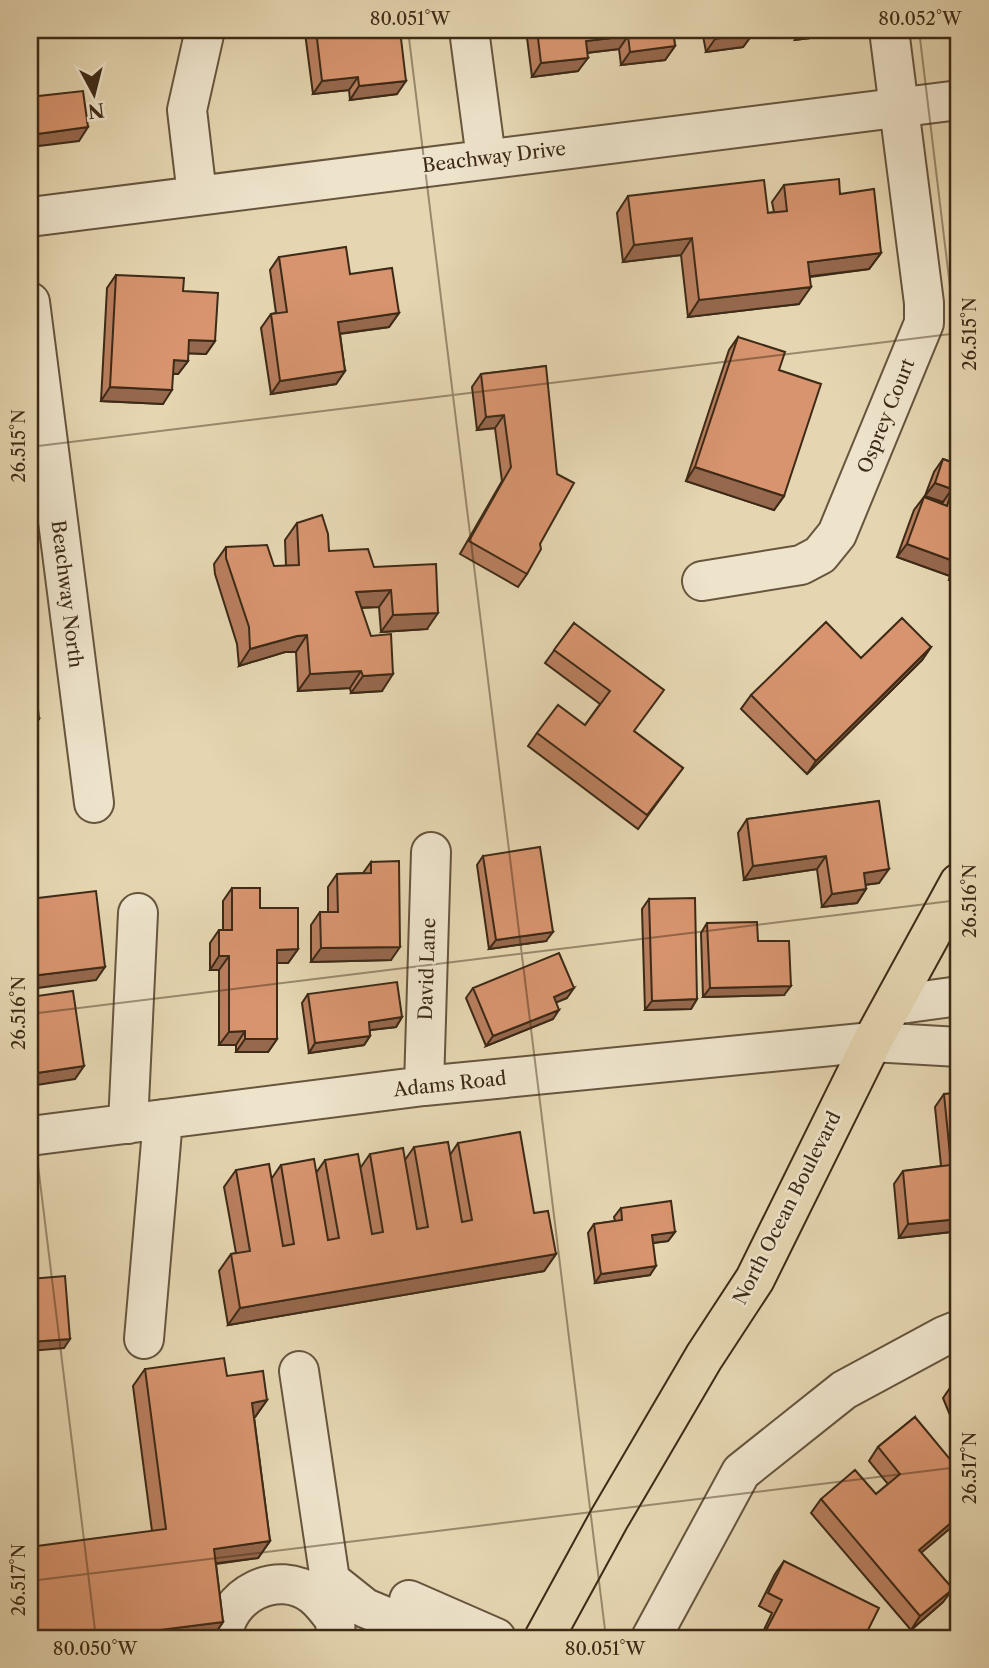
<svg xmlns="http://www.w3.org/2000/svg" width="989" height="1668" font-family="'Libre Caslon Text',serif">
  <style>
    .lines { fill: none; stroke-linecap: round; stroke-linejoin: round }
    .minor-casing { stroke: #67553e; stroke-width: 42 }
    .major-casing { stroke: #3d2a17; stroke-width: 42 }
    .minor { stroke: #eee4cc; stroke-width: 38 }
    .major { stroke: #e5d6b1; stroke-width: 38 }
    .wall { fill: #b97f5f; stroke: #3d2a17; stroke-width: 2 }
    .shaded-wall { fill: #96684d; stroke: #3d2a17; stroke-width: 2 }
    .building { fill: #d7946e; stroke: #3d2a17; stroke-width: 2 }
    .ticks { fill: none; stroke: #3d2a17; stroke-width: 2; stroke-opacity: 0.45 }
    .labels { text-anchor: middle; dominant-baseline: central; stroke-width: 5; stroke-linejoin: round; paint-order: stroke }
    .street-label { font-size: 19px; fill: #3d2a17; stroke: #eee4cc }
    .neatline { fill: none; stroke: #3d2a17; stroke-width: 2.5 }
    .ticks-label { font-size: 18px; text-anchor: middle; fill: #3d2a17 }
  </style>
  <rect width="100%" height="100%" fill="#e5d6b1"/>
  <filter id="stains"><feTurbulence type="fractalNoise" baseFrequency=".00286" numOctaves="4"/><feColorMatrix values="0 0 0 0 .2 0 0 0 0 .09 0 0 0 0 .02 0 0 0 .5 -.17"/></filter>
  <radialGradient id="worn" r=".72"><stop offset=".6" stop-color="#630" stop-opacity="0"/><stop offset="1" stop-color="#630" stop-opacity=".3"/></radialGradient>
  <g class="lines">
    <defs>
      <path id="minor" d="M469,30L486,158
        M197,195L187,110L205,30
        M30,217L959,100
        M30,302L94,803
        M702,581L801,565L820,555L837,534L924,323V303L889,30
        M893,1005L959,996
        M424,1086L431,852
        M128,1124L138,913
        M30,1136L424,1086L872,1042L959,1047
        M144,1339L163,1119
        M299,1371L330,1580L365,1608L437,1638
        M409,1600L496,1638
        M223,1638C225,1595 278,1568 313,1595C322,1602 329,1612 335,1620L336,1638
        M651,1638L741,1472L844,1390L944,1336L959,1330"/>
      <path id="major" d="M544,1638L609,1519L704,1357L755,1279L872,1042L959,883"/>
    </defs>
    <use href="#minor" class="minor-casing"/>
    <use href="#major" class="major-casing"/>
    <use href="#minor" class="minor"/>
    <use href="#major" class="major"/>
  </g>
  <path class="wall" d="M308,30H400L397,94L350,100L349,90L313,94L305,33Z
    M526,30H673L675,46L665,60L621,65L619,49L587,53L578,71L532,77Z
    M702,30H790L752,35L743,47L706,52Z
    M794,30H823L818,37L795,40Z
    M784,185L840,194L881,253L869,269L810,277L799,304L688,317L681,255L623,262L617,213L628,196L768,213L774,212L772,202Z
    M279,257L350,274L399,313L389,327L340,334L345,371L336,384L271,394L261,328L271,314L276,313L270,270Z
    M116,275L215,341L206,354L188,353V361L178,374H173L163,404L101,401L107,288Z
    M738,337L784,496L774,510L686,481L729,350Z
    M546,366L540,544L527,574L518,587L460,554L502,481L495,428L477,430L472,387L481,374Z
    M943,459L959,465V584L949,580L950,576L897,557L914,510L924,497L942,504L943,502L925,496L934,472Z
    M297,523L329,551L374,567L427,629L381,632L379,607L361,608L382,691L351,693L350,688L298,691L296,652H285L239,666L237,644L215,574L214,564L226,547L274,566H286L285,540Z
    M574,623L634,731L683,768L638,829L528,746L537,733L585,725L600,704L545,663Z
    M931,647L922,660L807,774L741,709L751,695L861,658Z
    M879,801V883L865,885L866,889L857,903L822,907L817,869L744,880L738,833L747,819Z
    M483,856L546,941L489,949L477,865Z
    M371,862L391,960L311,962V925L320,912H328V887L337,874L363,873Z
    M232,888L260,908L298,949L288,963H277V1039L268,1052H236V1045H219V970H210V943L219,930H223V901Z
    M649,899L697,999L691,1009L645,1010L642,909Z
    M707,923L758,941L784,995L703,997L701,933Z
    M473,988L567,998L556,1002L553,1019L486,1046L466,998Z
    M308,994L402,1017L396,1027L370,1030V1036L364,1045L309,1053L302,1003Z
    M959,1093V1231L899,1238L894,1184L903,1171L941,1166L935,1107L944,1094Z
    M458,1143L534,1213L556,1254L544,1271L228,1325L219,1271L231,1254L236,1253L224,1187L236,1170L272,1178L281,1165L316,1173L325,1160L361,1167L370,1154L405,1160L414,1147L450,1155Z
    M621,1208L675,1232L668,1241L653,1243L650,1275L595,1283L588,1233L594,1224L615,1221L614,1217Z
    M145,1369L227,1376L267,1400L255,1417H254L270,1541L258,1558L216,1564L223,1622L212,1638H30L152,1531L133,1386Z
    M959,1382V1437L943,1398L952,1385Z
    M915,1417L921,1553L943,1602L911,1630L811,1513L821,1499L876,1494L888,1484L869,1461L878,1447Z
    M784,1561L864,1638H760L772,1613L759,1606L775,1574Z"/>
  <path class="shaded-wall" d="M746,30H790L752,35L743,47L706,52L715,39Z
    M803,30H823L818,37L795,40Z
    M628,36L619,49L576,54L586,41Z
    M675,46L665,60L621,65L630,52Z
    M588,58L578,71L532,77L541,63Z
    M358,77L349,90L313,94L322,81Z
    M406,81L397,94L350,100L359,86Z
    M88,127L79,141L30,147V135Z
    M692,238L681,255L623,262L634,245Z
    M881,253L869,269L796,278L808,262Z
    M811,287L799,304L688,317L699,300Z
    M399,313L389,327L329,335L338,322Z
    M189,340L215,341L206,354L179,353Z
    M174,360L188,361L178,374L165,373Z
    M345,371L336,384L271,394L280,381Z
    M110,387L172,390L163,404L101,401Z
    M504,415L495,428L477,430L486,417Z
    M695,467L784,496L774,510L686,481Z
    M935,483L952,489L943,502L925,496Z
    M907,544L959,563L950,576L897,557Z
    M958,567H959V584L949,580Z
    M391,590L379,607L344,608L356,592Z
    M438,613L427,629L381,632L393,615Z
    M307,635L296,652H285L239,666L250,649L297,636Z
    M931,647L922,660L807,774L816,761Z
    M361,671L350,688L298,691L310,674Z
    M393,674L382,691L351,693L363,676Z
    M39,719L30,733V721Z
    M826,856L817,869L744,880L753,866Z
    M889,869L879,883L854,886L864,873Z
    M866,889L857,903L822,907L832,894Z
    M553,932L546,941L489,949L496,940Z
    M400,947L391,960L311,962L321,948Z
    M298,949L288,963H268L277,950Z
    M219,956H229L219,970H210Z
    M105,967L96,980L30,989V979L31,976Z
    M791,986L784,995L703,997L710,988Z
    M574,988L567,998L548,1006L554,997Z
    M697,999L691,1009L645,1010L652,1001Z
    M559,1010L553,1019L486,1046L493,1036Z
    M402,1017L396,1027L362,1031L369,1022Z
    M245,1031L236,1045H219L229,1032Z
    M370,1036L364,1045L309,1053L315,1043Z
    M245,1039H277L268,1052H236Z
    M84,1066L75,1079L30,1086V1074Z
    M959,1219V1231L899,1238L908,1224Z
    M675,1232L668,1241L645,1244L652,1235Z
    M556,1254L544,1271L228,1325L240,1308Z
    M656,1266L650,1275L595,1283L601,1274Z
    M70,1339L64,1348L30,1351V1342Z
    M267,1400L255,1417L240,1419L252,1403Z
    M959,1516V1521L909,1563L919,1550Z
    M270,1541L258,1558L202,1565L214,1549Z
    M953,1589L943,1602L911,1630L920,1616Z
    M223,1622L212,1638H97Z"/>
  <path class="building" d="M316,30H400L406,81L359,86L358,77L322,81Z
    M537,30H673L675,46L630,52L628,36L586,41L588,58L541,63Z
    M714,30H752L753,34L715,39Z
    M83,91L88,127L30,135V97Z
    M839,179L840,194L874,189L881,253L808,262L811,287L699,300L692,238L634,245L628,196L764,180L768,213L787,211L784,185Z
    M346,247L350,274L392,268L399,313L338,322L345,371L280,381L271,314L287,312L279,257Z
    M116,275L184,278L183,291L218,293L215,341L189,340L188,361L174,360L172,390L110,387Z
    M738,337L785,352L779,370L821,384L784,496L695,467Z
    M546,366L557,474L574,483L540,544L541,549L527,574L469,541L511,467L504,415L486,417L481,374Z
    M943,459L959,465V563L907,544L924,497L947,506L952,489L935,483Z
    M322,515L328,534L329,551L368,549L374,567L436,564L438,613L393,615L391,590L356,592L371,636L391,634L393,674L363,676L361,671L310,674L307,635L297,636L250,649L249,627L226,558V547L267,545L274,566L299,565L297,523Z
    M902,618L931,647L816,761L751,695L826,622L861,658Z
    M574,623L664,690L634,731L683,768L647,815L537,733L558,705L585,725L610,691L554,650Z
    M35,681L39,719L30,721V682Z
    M879,801L889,869L864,873L866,889L832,894L826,856L753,866L747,819Z
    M540,847L553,932L496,940L483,856Z
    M399,861L400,947L321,948L320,912H338L337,874L371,873V862Z
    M232,888H260V908H298V949L277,950V1039H245V1031L229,1032V956H219V930H232Z
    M96,891L105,967L31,976L30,965V899Z
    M695,898L697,999L652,1001L649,899Z
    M757,922L758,941H789L791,986L710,988L707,923Z
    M559,953L574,988L554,997L559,1010L493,1036L473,988Z
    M397,982L402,1017L369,1022L370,1036L315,1043L308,994Z
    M73,991L84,1066L30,1074V997Z
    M959,1093V1219L908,1224L903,1171L951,1165L944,1094Z
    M520,1132L534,1213L548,1211L556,1254L240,1308L231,1254L250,1251L236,1170L269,1164L283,1246L294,1244L281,1165L314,1159L328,1240L339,1238L325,1160L358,1154L372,1234L383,1232L370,1154L403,1148L417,1229L428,1227L414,1147L448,1142L462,1222L472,1220L458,1143Z
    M671,1201L675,1232L652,1235L656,1266L601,1274L594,1224L622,1220L621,1208Z
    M65,1276L70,1339L30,1342V1279Z
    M224,1358L227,1376L263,1371L267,1400L252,1403L270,1541L214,1549L223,1622L97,1638H30V1547L166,1529L145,1369Z
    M959,1382V1402L952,1385Z
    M915,1417L959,1470V1516L919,1550L953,1589L920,1616L821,1499L855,1470L876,1494L900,1474L878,1447Z
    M784,1561L879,1608L864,1638H762L782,1600L768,1593Z"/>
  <path class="ticks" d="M408,30L606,1638M919,30L959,361M30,447L959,333M30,1014L959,900M30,1100L96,1638M30,1581L959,1467"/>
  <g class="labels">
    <g class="street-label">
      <text transform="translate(494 157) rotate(-7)">Beachway Drive</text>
      <text transform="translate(886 416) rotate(-68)">Osprey Court</text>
      <text transform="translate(67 594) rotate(83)">Beachway North</text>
      <text transform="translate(427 969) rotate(-88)">David Lane</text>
      <text transform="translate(450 1084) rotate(-6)">Adams Road</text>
      <text transform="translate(787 1208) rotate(-63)">North Ocean Boulevard</text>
    </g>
  </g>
  <rect width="989" height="1668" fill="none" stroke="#e5d6b1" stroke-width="77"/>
  <g transform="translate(94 94) rotate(173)" stroke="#eee4cc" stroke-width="5" paint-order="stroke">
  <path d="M0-5L12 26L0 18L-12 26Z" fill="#3d2a17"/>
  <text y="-10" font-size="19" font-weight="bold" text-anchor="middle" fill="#3d2a17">N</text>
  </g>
  <rect x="38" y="38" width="912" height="1592" class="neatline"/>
  <g class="ticks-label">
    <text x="410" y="25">80.051°W</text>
    <text x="920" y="25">80.052°W</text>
    <text transform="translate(970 334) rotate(-90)" y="6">26.515°N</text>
    <text transform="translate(19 446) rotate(-90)" y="6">26.515°N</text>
    <text transform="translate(970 901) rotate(-90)" y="6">26.516°N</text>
    <text transform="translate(19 1013) rotate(-90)" y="6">26.516°N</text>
    <text transform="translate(970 1468) rotate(-90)" y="6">26.517°N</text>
    <text transform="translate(19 1580) rotate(-90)" y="6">26.517°N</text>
    <text x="95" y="1655">80.050°W</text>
    <text x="605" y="1655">80.051°W</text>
  </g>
  <rect width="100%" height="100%" filter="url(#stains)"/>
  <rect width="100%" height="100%" fill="url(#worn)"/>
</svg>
